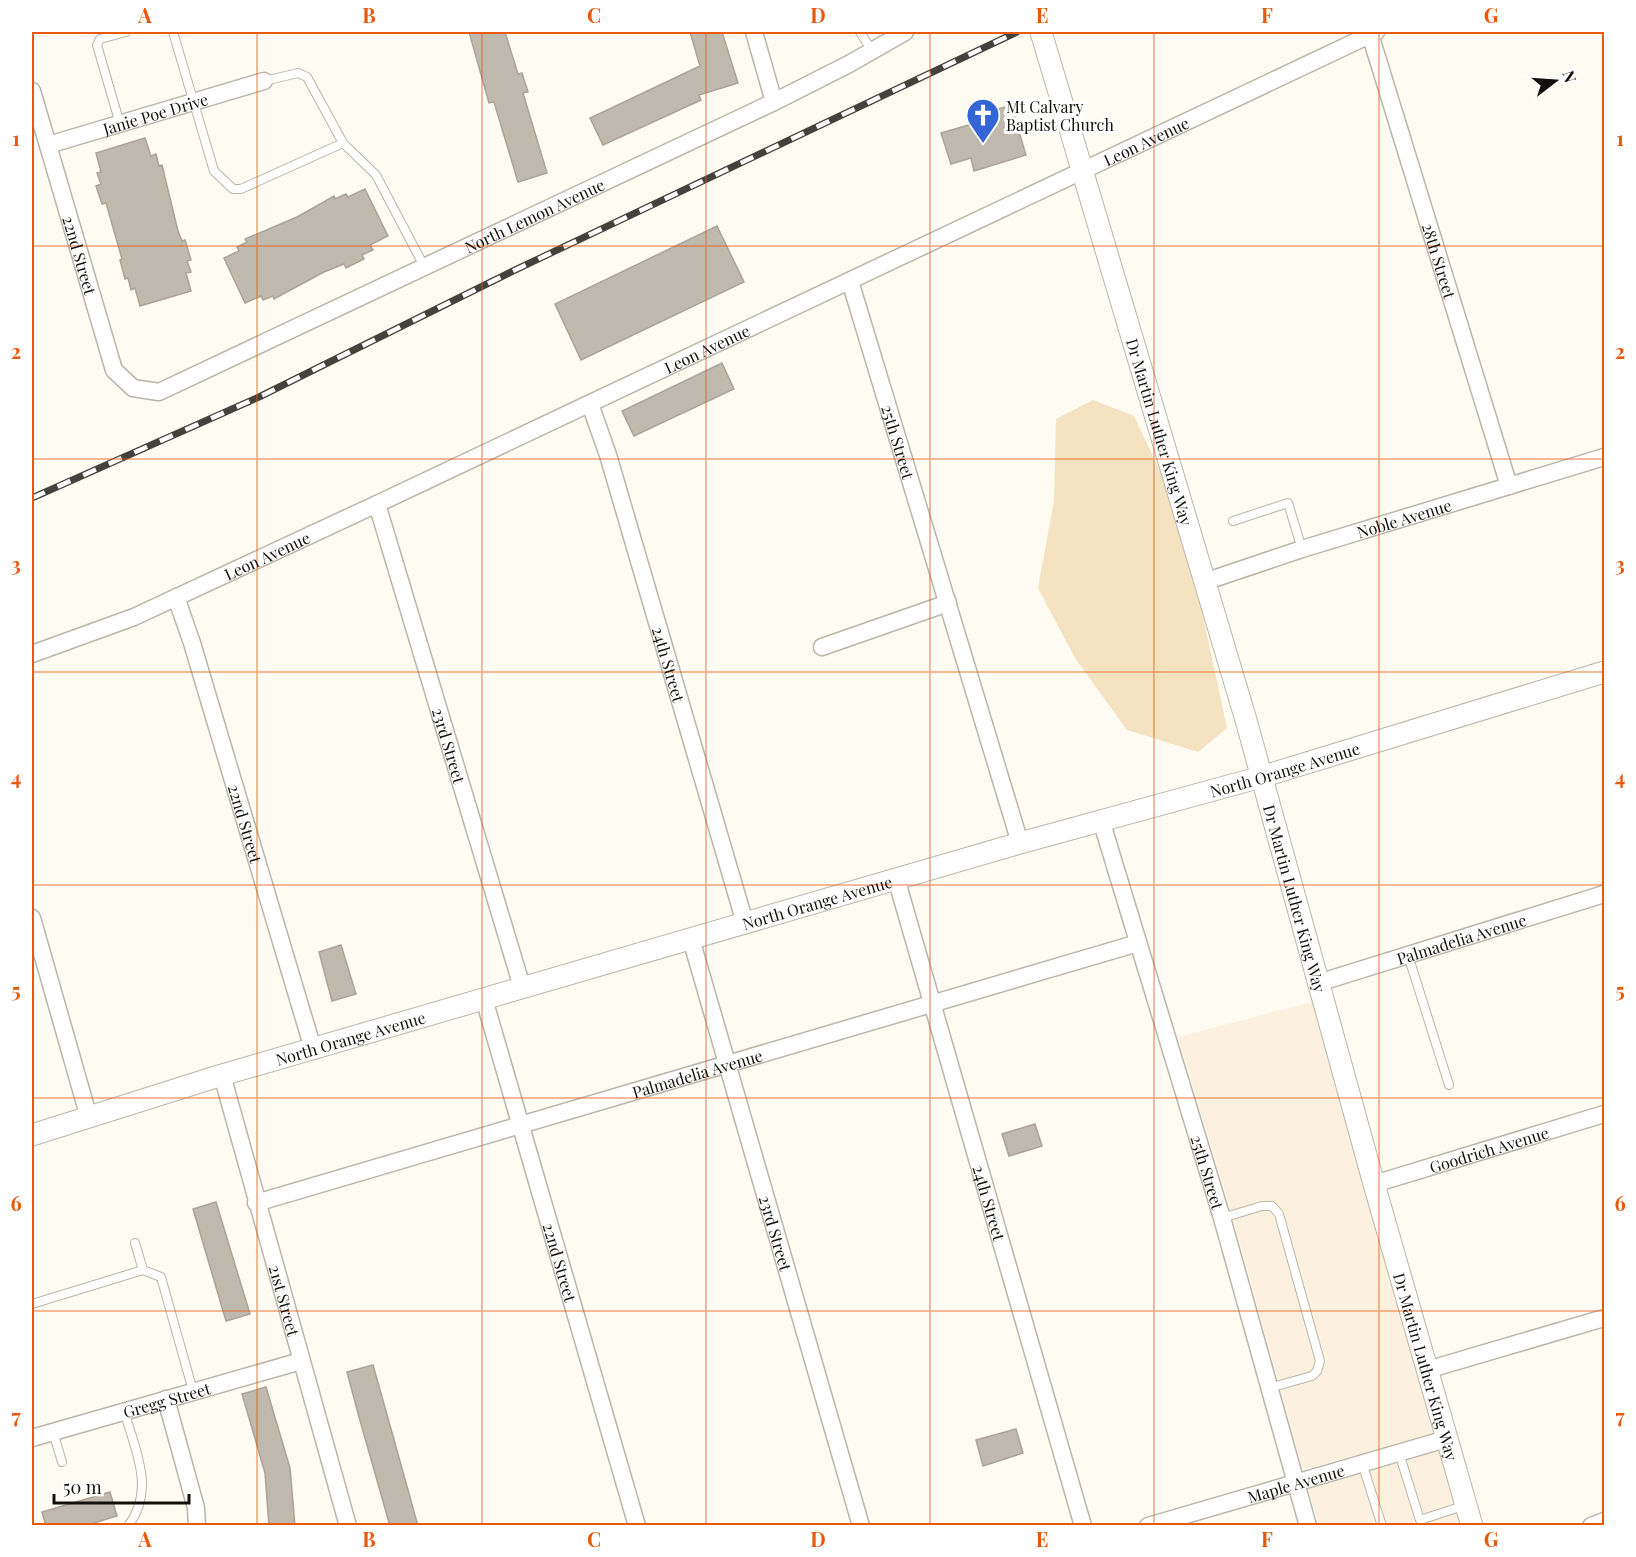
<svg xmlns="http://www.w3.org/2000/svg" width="1636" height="1557" font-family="'Playfair Display',serif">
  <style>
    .built { fill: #fbf1de }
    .green { fill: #f4e2c1 }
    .building { fill: #c0baae; stroke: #a9a398; stroke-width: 1.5 }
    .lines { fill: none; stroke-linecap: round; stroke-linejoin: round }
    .service-casing { stroke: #bbb5a9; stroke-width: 10 }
    .minor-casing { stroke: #bbb5a9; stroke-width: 19 }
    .tertiary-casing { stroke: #bbb5a9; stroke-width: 23 }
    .service { stroke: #fff; stroke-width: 8 }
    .minor { stroke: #fff; stroke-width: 16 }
    .tertiary { stroke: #fff; stroke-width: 21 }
    .rail-casing { stroke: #44423d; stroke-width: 7 }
    .rail { stroke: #fff; stroke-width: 4.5; stroke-dasharray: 14; stroke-linecap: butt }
    .grid { fill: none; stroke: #e8590c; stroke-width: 1.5; stroke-opacity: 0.55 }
    .labels { text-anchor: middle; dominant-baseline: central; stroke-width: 6; stroke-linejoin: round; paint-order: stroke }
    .poi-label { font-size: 16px; fill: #12100c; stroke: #fff; text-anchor: start }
    .street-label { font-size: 16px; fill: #12100c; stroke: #fff }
    .neatline { fill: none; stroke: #e8590c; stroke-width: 2 }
    .grid-label { font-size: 20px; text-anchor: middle; font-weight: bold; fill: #e8590c }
  </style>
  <rect width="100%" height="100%" fill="#fefbf3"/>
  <path class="built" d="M1312,1002L1434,1433L1303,1470L1232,1215L1178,1037Z
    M1439,1451L1461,1525H1319L1308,1488Z"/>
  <path class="green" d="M1093,400L1134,416L1160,471L1202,612L1227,728L1198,752L1127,730L1075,658L1038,588L1054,501L1056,419Z"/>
  <path class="building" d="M469,32H505L518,74L522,73L528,92L523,93L547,173L518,182L494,102L489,103Z
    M690,32H722L738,83L699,95L701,100L603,145L590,118L700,66Z
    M1011,105L1026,155L974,171L971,158L951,164L941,133L979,122L977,116Z
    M145,138L151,156L156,154L159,166L162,165L178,231L182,241L185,240L191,260L187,261L191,272L186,273L191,291L140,306L135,288L131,290L128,278L125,279L120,260L122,259L106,203L102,204L96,186L101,184L97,173L101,172L96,153Z
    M365,189L388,236L370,245L373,250L362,255L364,259L346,268L344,264L324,272L274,299L273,296L263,300L261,296L245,303L224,258L239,251L237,247L247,242L245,239L297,217L334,196L335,199L346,194L348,197Z
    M717,226L744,282L581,360L555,304Z
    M722,363L734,389L634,436L622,411Z
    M341,945L356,994L332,1001L319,952Z
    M1035,1124L1042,1146L1009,1156L1002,1134Z
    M216,1202L250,1314L226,1321L193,1209Z
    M373,1365L393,1436L418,1526H390L359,1417L347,1372Z
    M266,1387L290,1468L295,1526H269L265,1473L242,1394Z
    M1016,1429L1023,1453L983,1466L976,1440Z
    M110,1492L117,1516L84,1526H46L42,1512Z"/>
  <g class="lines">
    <defs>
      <path id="service" d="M173,32L214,171L233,189H241L343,143
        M860,32L872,51
        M264,81L298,73L307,77L343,143L376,175L425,268
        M120,124L97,45L100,39L126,32
        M1233,521L1288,503L1302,549
        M1408,955L1449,1085
        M1222,1218L1262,1206H1272L1279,1214L1320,1361L1317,1371L1312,1376L1269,1388
        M135,1243L143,1270
        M32,1304L143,1270L161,1277L193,1391
        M124,1411C135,1449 156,1490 128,1526
        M53,1432L62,1462
        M1399,1453L1420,1520L1466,1505
        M1362,1463L1382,1526"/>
      <g id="minor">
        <path d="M754,32L774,102"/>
        <path id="s1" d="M1370,34L1509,486"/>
        <path id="s2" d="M32,91L114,370L133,388L159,392L774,102L849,64L905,32"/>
        <path id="s3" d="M48,145L264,81"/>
        <path id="s4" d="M850,281L1020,843"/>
        <path id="s5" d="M590,404L608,455L745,923"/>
        <path id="s6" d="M377,504L522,987"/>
        <path id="s7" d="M1204,582L1302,549L1604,457"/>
        <path id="s8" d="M176,597L192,643L313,1049"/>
        <path d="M822,647L948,603"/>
        <path id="s9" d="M32,654L134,617L377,504L1376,32"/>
        <path id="s10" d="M1101,820L1222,1218L1308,1526"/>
        <path id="s11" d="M896,878L1083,1526"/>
        <path d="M32,918L89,1118"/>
        <path id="s12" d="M691,939L861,1526"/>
        <path id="s13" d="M1318,983L1604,894"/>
        <path id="s14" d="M484,999L637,1526"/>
        <path id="s15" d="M222,1075L348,1526"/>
        <path id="s16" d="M1374,1184L1604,1114"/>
        <path id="s17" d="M256,1203L1138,943"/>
        <path d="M1427,1370L1604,1318"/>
        <path d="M166,1399L196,1508L197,1526"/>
        <path id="s18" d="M32,1438L301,1361"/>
        <path id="s19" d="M1148,1526L1446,1439"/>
        <path d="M1591,1526L1604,1521"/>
      </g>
      <g id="tertiary">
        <path id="s20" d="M1041,32L1246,720L1374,1184L1472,1526"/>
        <path id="s21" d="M32,1135L222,1075L1020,843L1261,777L1604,672"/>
      </g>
    </defs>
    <use href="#service" class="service-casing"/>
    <use href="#minor" class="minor-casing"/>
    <use href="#tertiary" class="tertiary-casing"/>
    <use href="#service" class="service"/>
    <use href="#minor" class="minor"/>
    <use href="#tertiary" class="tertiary"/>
    <defs>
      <path id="rail" d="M32,498L259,397L515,270L1017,32"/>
    </defs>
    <use href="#rail" class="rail-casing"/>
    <use href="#rail" class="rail"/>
  </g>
  <path class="grid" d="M257,32V1526M482,32V1526M706,32V1526M930,32V1526M1154,32V1526M1379,32V1526M32,246H1604M32,459H1604M32,672H1604M32,885H1604M32,1098H1604M32,1311H1604"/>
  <defs>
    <symbol id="church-pin" viewBox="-11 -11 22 30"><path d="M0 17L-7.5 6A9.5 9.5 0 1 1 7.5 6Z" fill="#3365d4" stroke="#fff"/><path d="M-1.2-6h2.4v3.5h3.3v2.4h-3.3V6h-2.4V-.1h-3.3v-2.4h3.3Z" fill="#fff"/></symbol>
  </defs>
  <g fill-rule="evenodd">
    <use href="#church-pin" x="964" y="96" width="38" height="52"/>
  </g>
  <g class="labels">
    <g class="poi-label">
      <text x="1006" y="106">Mt Calvary<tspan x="1006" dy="18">Baptist Church</tspan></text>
    </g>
    <g class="street-label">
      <text stroke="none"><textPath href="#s3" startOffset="112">Janie Poe Drive</textPath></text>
      <text stroke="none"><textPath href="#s9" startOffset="1227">Leon Avenue</textPath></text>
      <text stroke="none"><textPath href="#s2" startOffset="758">North Lemon Avenue</textPath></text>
      <text stroke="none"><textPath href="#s2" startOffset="171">22nd Street</textPath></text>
      <text stroke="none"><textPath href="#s1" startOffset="237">28th Street</textPath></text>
      <text stroke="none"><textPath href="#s9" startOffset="741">Leon Avenue</textPath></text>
      <text stroke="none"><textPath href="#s20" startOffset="417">Dr Martin Luther King Way</textPath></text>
      <text stroke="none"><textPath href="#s4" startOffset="168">25th Street</textPath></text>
      <text stroke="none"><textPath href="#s7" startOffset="210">Noble Avenue</textPath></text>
      <text stroke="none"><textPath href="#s9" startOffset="255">Leon Avenue</textPath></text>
      <text stroke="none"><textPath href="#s5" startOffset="272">24th Street</textPath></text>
      <text stroke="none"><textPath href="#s6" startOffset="252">23rd Street</textPath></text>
      <text stroke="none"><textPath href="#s21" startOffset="1305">North Orange Avenue</textPath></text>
      <text stroke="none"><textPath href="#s8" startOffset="237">22nd Street</textPath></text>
      <text stroke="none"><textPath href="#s20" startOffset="903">Dr Martin Luther King Way</textPath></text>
      <text stroke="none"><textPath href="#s21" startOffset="819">North Orange Avenue</textPath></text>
      <text stroke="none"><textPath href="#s13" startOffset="150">Palmadelia Avenue</textPath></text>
      <text stroke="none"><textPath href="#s21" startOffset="333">North Orange Avenue</textPath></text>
      <text stroke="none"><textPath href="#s17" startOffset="460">Palmadelia Avenue</textPath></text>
      <text stroke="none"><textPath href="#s16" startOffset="120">Goodrich Avenue</textPath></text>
      <text stroke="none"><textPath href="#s10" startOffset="368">25th Street</textPath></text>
      <text stroke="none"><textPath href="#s11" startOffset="338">24th Street</textPath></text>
      <text stroke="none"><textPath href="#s12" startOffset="306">23rd Street</textPath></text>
      <text stroke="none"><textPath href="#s14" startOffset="274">22nd Street</textPath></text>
      <text stroke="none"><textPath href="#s15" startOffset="234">21st Street</textPath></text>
      <text stroke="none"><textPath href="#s20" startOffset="1389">Dr Martin Luther King Way</textPath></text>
      <text stroke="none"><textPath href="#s18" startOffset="140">Gregg Street</textPath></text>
      <text stroke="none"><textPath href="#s19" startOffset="154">Maple Avenue</textPath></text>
    </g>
  </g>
  <rect width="1636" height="1557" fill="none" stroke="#ffffff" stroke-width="66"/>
  <g transform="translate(1555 81) rotate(73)" stroke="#ffffff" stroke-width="4.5" paint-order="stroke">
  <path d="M0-4.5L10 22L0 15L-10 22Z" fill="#12100c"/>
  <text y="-9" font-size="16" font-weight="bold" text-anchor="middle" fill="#12100c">N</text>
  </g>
  <path d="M54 1494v9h135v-9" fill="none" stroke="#12100c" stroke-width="3"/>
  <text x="63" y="1494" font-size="18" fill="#12100c" stroke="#ffffff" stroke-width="4.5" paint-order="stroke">50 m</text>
  <rect x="33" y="33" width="1570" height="1491" class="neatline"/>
  <g class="grid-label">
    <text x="145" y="23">A</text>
    <text x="369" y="23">B</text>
    <text x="594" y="23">C</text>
    <text x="818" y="23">D</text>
    <text x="1042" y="23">E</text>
    <text x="1267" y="23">F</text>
    <text x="1491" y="23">G</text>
    <text x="16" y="146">1</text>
    <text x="1620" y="146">1</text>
    <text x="16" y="359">2</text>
    <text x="1620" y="359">2</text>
    <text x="16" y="572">3</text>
    <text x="1620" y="572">3</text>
    <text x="16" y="785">4</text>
    <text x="1620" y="785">4</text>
    <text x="16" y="998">5</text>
    <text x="1620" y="998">5</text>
    <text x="16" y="1211">6</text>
    <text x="1620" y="1211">6</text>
    <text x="16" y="1424">7</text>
    <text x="1620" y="1424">7</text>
    <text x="145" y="1547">A</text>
    <text x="369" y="1547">B</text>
    <text x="594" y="1547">C</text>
    <text x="818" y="1547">D</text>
    <text x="1042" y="1547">E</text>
    <text x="1267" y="1547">F</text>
    <text x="1491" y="1547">G</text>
  </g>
</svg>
